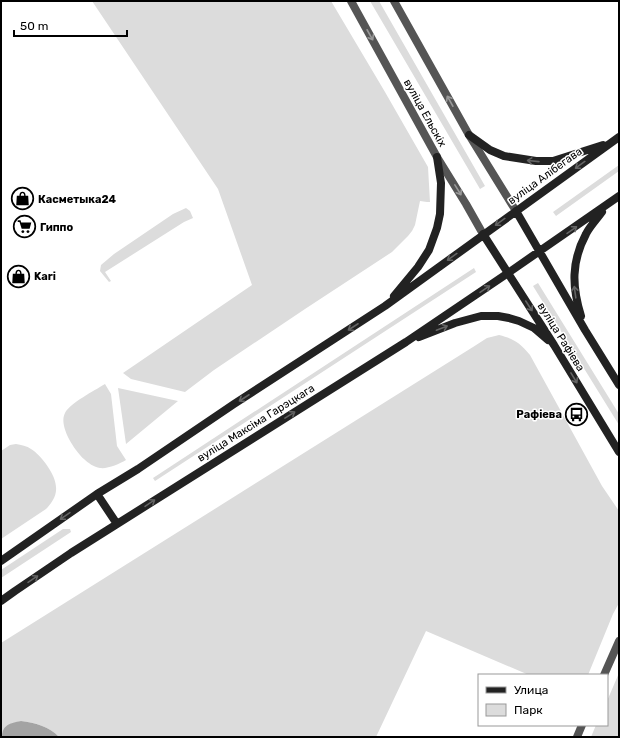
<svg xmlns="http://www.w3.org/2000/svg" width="620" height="738" font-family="Rubik,sans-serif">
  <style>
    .green { fill: #dcdcdc }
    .water { fill: #a3a3a3 }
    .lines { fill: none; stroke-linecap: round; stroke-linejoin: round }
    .minor { stroke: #555; stroke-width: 8 }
    .tertiary { stroke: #555; stroke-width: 8 }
    .secondary { stroke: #222; stroke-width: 8 }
    .oneway { stroke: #999 }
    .oneway2 { stroke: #646464 }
    .labels { text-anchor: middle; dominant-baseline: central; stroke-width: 3; stroke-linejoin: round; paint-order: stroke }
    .street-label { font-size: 11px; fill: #000; stroke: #fff }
    .poi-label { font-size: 11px; font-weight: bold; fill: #000; stroke: #fff; text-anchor: start }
  </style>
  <rect width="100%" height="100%" fill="#fff"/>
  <path class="green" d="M92,1H331L385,92L428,167L430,202H427L420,201L415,225L412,231L408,236L392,252L305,309L214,370L185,392L131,379L123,373L252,285L218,189Z
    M370,1H379L485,186L480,189Z
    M619,165V171L556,216L553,212Z
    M186,208L190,211L193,218L184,222L105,272L111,281L109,282L100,271L101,265L114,254L173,214Z
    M474,268L476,272L155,481L153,478Z
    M538,283L619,414V425L533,286Z
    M499,335C514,339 519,342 530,355L602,486L619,511V603L613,614L588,675H529L426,631L376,737H59C49,726 35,723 21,721L1,737V643L473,347L487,338Z
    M105,384L111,394L117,446L126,460C119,464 108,469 100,468C94,467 88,463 84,459C75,451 58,426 65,413C70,403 94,391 105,384Z
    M118,388L178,401L126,444Z
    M16,444C21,445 27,446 31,449C41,455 56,475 56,487C57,496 51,504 46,509L1,539V451L10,445Z
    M63,529H70L71,532L1,578V570Z
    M619,673V737H591L596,725H607V701Z"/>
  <path class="water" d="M21,721C35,723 49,726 59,737H2C2,725 10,723 21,721Z"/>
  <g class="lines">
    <path class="minor" d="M604,675L619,641
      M577,737L582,725"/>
    <path class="tertiary" d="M351,1L437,157L466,204L483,234
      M394,1L469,135L516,211"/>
    <path class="secondary" d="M469,135L490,150L504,156L536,161H553L603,145
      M516,211L585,330L619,385
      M483,234L554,345L619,452
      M394,296L418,267L429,250L437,228L440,214L441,183L437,157
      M581,316C572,287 571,262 586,234C590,226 597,219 602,212
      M419,337L455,323L481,316H498L509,318L519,321L534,328L548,340
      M97,494L117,524
      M1,561L97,494L138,469L234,404L385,306L619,137
      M1,601L15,591L71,553L406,342L508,273L619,196"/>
  </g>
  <defs><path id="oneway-shaft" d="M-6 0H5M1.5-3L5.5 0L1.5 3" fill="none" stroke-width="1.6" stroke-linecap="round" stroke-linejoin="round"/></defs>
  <g class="oneway">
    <use href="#oneway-shaft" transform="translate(370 35) rotate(61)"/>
    <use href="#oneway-shaft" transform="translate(450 101) rotate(-119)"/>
    <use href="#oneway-shaft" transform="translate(458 190) rotate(58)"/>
  </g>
  <g class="oneway2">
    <use href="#oneway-shaft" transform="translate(533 161) rotate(-174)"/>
    <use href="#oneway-shaft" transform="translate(580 165) rotate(144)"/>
    <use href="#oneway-shaft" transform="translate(500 222) rotate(144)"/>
    <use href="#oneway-shaft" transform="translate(572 230) rotate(-35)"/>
    <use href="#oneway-shaft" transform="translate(452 257) rotate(144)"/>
    <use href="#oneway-shaft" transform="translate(485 289) rotate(-34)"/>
    <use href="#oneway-shaft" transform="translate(575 292) rotate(-98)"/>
    <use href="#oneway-shaft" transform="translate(529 306) rotate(57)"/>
    <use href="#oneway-shaft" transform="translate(353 327) rotate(147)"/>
    <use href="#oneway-shaft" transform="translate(442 328) rotate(-21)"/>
    <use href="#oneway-shaft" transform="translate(574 378) rotate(59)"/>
    <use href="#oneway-shaft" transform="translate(244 398) rotate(147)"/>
    <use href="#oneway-shaft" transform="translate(290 415) rotate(-32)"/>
    <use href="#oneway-shaft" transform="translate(150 503) rotate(-34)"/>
    <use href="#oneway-shaft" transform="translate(65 516) rotate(145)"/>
    <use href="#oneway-shaft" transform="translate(33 579) rotate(-34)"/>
  </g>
  <defs>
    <symbol id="shop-ring" viewBox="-11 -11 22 22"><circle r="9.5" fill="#fff" stroke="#000" stroke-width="1.5"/><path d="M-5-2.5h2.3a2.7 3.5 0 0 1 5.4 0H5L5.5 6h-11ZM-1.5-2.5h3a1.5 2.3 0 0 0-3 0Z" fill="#000"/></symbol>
    <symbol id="supermarket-ring" viewBox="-11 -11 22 22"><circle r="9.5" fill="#fff" stroke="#000" stroke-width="1.5"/><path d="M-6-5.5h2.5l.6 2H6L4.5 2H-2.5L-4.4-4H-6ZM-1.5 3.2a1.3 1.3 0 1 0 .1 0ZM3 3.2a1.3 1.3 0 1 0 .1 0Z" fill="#000"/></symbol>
    <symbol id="bus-ring" viewBox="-11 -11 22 22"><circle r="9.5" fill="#fff" stroke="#000" stroke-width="1.5"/><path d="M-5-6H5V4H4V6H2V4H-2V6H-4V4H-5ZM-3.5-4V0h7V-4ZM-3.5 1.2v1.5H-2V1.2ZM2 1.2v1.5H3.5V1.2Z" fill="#000"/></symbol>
  </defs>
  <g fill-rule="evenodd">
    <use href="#shop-ring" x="10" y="186" width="25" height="25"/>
    <use href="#supermarket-ring" x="12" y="214" width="25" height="25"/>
    <use href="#shop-ring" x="6" y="264" width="25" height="25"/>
    <use href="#bus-ring" x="564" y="402" width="25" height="25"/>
  </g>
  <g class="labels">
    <g class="street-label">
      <text transform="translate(425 113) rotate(61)">вуліца Ельскіх</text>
      <text transform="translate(545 176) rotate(-36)">вуліца Алібегава</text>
      <text transform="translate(561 337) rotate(58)">вуліца Рафіева</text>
      <text transform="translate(256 423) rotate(-32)">вуліца Максіма Гарэцкага</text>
    </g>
    <g class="poi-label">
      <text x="38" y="199">Касметыка24</text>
      <text x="40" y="227">Гиппо</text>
      <text x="34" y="276">Kari</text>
      <text x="562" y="414" text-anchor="end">Рафіева</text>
    </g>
  </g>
  <rect width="620" height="738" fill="none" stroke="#000000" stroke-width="4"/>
  <rect x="478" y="674" width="130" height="52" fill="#ffffff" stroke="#999999"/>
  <rect x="486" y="687" width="20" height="6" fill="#222222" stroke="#999999"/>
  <text x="514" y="694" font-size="12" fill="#000000">Улица</text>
  <rect x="486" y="704" width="20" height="12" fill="#dcdcdc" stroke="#999999"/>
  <text x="514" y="714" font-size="12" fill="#000000">Парк</text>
  <path d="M14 30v6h113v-6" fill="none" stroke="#000000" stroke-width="2"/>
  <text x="20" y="30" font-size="12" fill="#000000" stroke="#ffffff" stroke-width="3" paint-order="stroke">50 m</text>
</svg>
